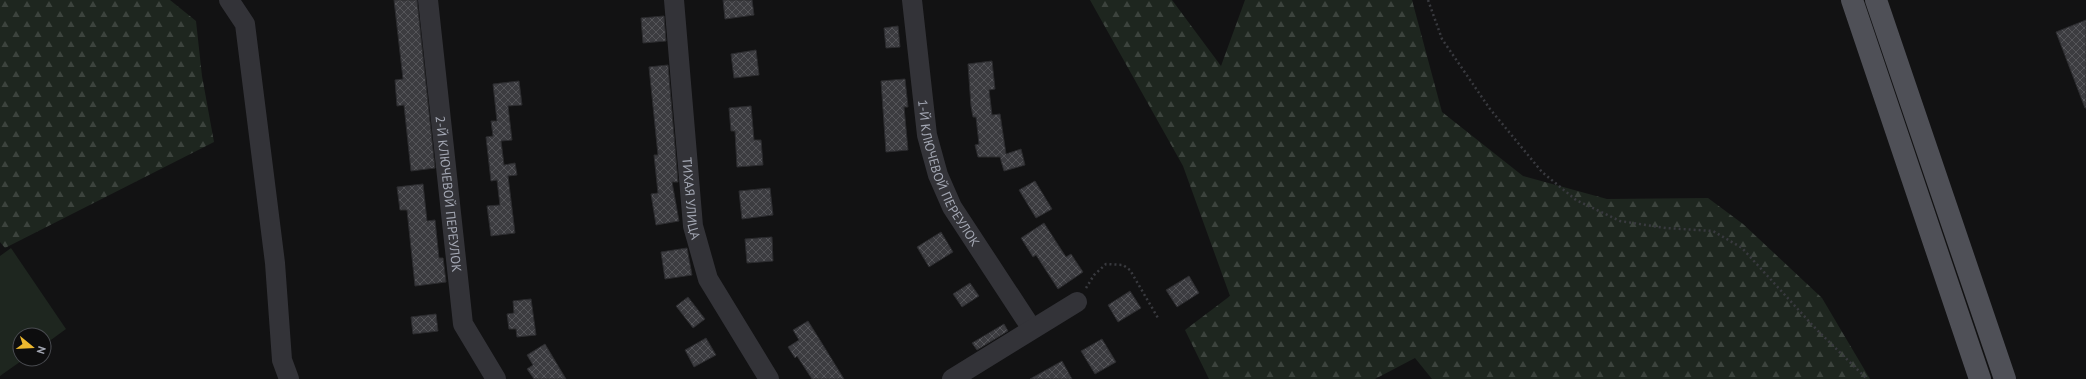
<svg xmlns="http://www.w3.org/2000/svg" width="2086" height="379" font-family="'PT Sans',sans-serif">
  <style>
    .green { fill: #1e261f }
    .forest { fill: url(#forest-firs) }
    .building { fill: url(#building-cross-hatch); stroke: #2c2c2f }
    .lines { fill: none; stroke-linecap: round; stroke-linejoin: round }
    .path { stroke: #393a3f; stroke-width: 2.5; stroke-dasharray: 2 3; stroke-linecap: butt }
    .minor { stroke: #333338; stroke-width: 20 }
    .major { stroke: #4f5057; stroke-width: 22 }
    .labels { text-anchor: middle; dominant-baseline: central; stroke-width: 3; stroke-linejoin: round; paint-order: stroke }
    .street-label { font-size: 13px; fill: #a3a7b3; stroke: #0d0d0e }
  </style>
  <defs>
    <pattern id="forest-firs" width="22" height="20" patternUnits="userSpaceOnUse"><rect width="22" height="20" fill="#1e261f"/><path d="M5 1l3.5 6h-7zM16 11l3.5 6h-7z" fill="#3c433d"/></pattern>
    <pattern id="building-cross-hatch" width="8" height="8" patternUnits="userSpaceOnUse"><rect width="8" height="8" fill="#3c3c40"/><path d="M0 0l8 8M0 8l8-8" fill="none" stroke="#555559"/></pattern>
  </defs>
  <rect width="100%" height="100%" fill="#121213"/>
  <path class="green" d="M11,248L66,329L44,345V335H20V359H24L0,376V256Z"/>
  <path class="forest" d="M0,0H170L196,21L202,76L214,142L5,248L0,242Z
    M1090,0H1172L1221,66L1245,0H1412L1442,112L1523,176L1607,199L1708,198L1743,224L1822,298L1870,379H1432L1415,358L1375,379H1209L1185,330L1230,296L1183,166Z"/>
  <path class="building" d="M394,0H417L435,168L411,171L404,105L397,106L395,80L403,79Z
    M723,0H752L754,15L725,19Z
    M664,16L666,41L643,43L641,18Z
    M2086,20V108H2085L2056,32Z
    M898,26L900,47L886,48L884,28Z
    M756,50L759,75L734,78L731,54Z
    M992,61L995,89L989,90L992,115L1000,114L1006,154L1021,149L1025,165L1004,171L1000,157H978L975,145L979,144L976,117H973L971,106L968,64Z
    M668,65L678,182H672L679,221L656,225L651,194L658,193L654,155H658L649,67Z
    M905,79L908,107H904L908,150L886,152L881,81Z
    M519,81L522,105L508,106L512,140L501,141L504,165L515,163L517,175L508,176L515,233L491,236L487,206L500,205L497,180L491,181L486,137L493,136L491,121H497L493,84Z
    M751,106L754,140H761L763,165L737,167L735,131H731L729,108Z
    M1035,181L1052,209L1036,218L1019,190Z
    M423,184L427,221L435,220L439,258H443L446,282L415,286L407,210H400L397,187Z
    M770,188L773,215L742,219L739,191Z
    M1044,223L1066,257L1071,254L1083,272L1058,289L1036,255L1033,257L1021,238Z
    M941,232L953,252L929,267L917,247Z
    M772,237L773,261L747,263L745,239Z
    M687,248L692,275L665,279L661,252Z
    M1189,276L1199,293L1177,307L1166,290Z
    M970,283L979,296L962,307L953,294Z
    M1130,291L1141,308L1118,322L1108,305Z
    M688,297L705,319L693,328L676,306Z
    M531,299L536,335L517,337L516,329H509L507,314L514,313L513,301Z
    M436,314L438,331L413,334L411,317Z
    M808,321L823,345L844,379H812L797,356L795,358L788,347L799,340L793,330Z
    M1004,324L1008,331L977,350L972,343Z
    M706,338L716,355L694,367L685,350Z
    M1102,339L1116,362L1095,374L1081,351Z
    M545,344L566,379H534L527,369L533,365L527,355Z
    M1062,361L1072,379H1030Z"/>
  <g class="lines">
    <path class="path" d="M1428,0L1442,39L1490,109L1542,172L1576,200L1620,221L1666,228L1713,231L1742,248L1816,329L1867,379
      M1086,288L1094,275L1106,264L1123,265L1130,270L1158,318"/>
    <g class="minor">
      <path d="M229,0L245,24L275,263L282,360L289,379"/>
      <path id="s1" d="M428,0L463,324L496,379"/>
      <path id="s2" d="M674,0L693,226L708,279L769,379"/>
      <path id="s3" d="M912,0L927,135L938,175L952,207L1032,329"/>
      <path d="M952,379L1077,302"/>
    </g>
    <path class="major" d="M1852,0L1980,379
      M1876,0L2005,379"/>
  </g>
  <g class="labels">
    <g class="street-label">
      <text stroke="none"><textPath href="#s3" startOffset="179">1-Й КЛЮЧЕВОЙ ПЕРЕУЛОК</textPath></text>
      <text stroke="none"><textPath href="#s1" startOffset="195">2-Й КЛЮЧЕВОЙ ПЕРЕУЛОК</textPath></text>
      <text stroke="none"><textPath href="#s2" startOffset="199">ТИХАЯ УЛИЦА</textPath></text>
    </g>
  </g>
  <g transform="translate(32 347) rotate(108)"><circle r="19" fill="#0d0d0e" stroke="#494b50"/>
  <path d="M0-3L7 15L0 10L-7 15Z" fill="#edb82f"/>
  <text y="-6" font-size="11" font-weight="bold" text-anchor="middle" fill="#a3a7b3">N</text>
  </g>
</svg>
